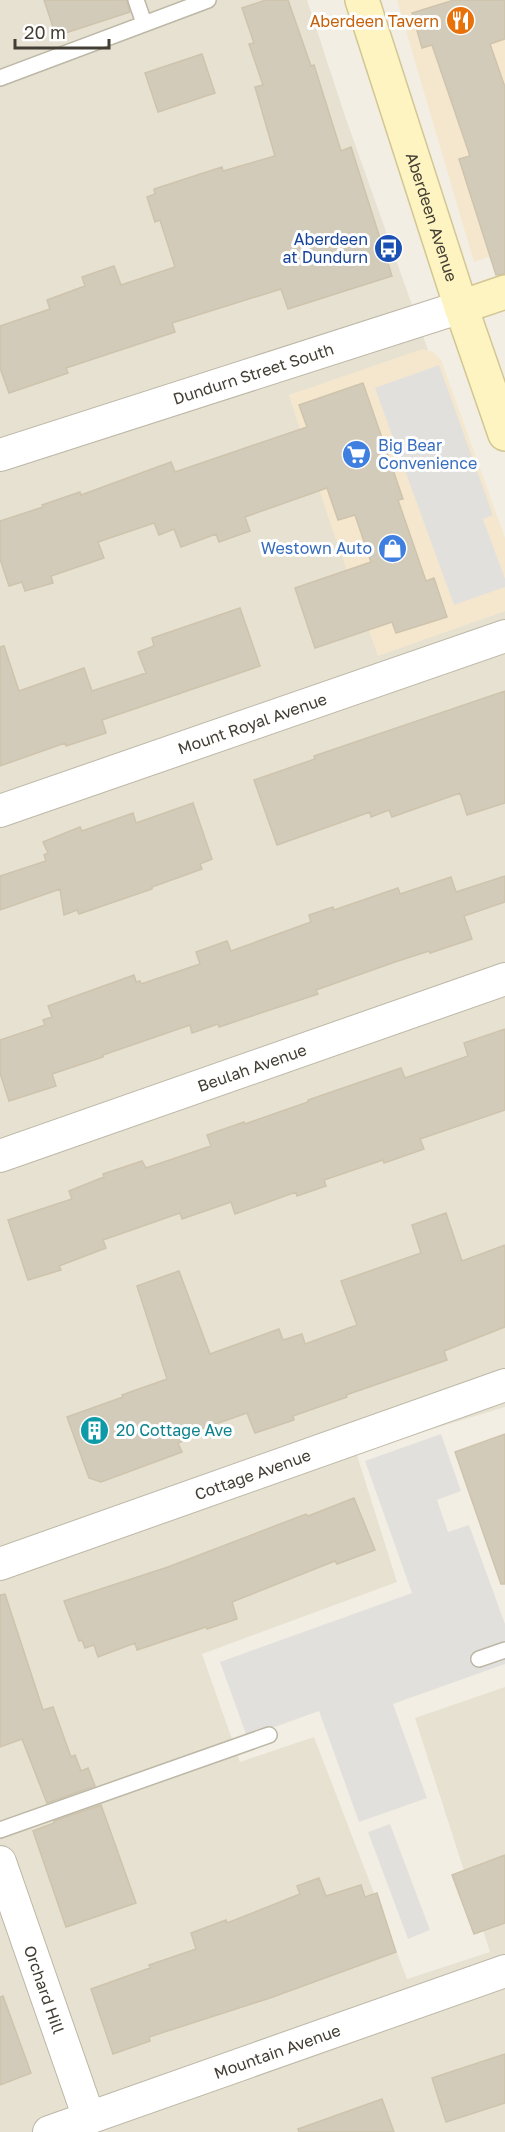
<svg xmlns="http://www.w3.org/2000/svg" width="505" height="2132" font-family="'Golos Text',sans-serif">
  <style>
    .residential { fill: #e6e1d1 }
    .commercial { fill: #f4e7ce }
    .parking { fill: #e2e0dc }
    .building { fill: #d3cbb9; stroke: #cec3ac; stroke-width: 1.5 }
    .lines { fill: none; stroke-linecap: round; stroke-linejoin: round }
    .service-casing { stroke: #bdb7a6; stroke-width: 18 }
    .minor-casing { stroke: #bdb7a6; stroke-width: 34 }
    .secondary-casing { stroke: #d2c693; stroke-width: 36 }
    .service { stroke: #fff; stroke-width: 15 }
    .minor { stroke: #fff; stroke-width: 32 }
    .secondary { stroke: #fef4c1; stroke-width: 33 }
    .labels { text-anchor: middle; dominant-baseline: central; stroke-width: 6; stroke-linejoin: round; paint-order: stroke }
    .food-label { font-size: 16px; fill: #c56008; stroke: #fff; text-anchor: end }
    .street-label { font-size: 16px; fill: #433e34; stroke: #fff }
    .transit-label { font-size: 16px; fill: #164399; stroke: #fff; text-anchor: end }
    .shop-label { font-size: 16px; fill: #366cbe; stroke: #fff; text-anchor: start }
    .culture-label { font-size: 16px; fill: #0d838f; stroke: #fff; text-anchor: start }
  </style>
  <rect width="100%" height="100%" fill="#f2eee3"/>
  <path class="residential" d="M0,0H307L345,116L428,350L289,395L378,655L505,611V1407L356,1452L397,1582L202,1654L240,1762L314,1737L407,1979L490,1952L415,1718L505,1687V2132H0Z"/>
  <path class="commercial" d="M397,0H505V251L474,262Z
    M422,349L433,352L441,360L505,538V611L378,656L332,529L289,395Z"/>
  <path class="parking" d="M439,365L493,515L483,519L505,579V587L454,605L375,388Z
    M441,1434L461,1491L437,1500L448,1532L469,1525L505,1624V1664L393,1704L427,1798L359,1822L319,1711L247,1737L220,1662L412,1593L365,1461Z
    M390,1824L430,1930L408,1939L368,1832Z"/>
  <path class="building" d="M44,0H126L130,12L56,36Z
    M266,0H288L311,66L314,65L341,151L351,147L392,276L288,309L281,289L172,323L175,332L66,368L68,373L9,393L0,368V326L50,309L47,300L85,286L82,277L114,266L121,285L175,267L160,220L155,222L147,197L155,194L154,189L222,167L223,171L275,156L255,87L263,85L249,44L254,43L242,8Z
    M454,0H505V39L490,44L505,87V274L496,275L459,159L470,156L432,45L422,48L412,13Z
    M202,54L215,93L158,112L145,73Z
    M363,383L403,499L398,500L426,581L434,578L447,617L396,633L392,622L315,648L295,588L371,562L355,515L338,520L327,488L245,517L250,531L219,542L216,534L181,547L174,529L159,535L154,523L98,542L104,558L51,576L53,583L25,591L22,582L9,586L0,559V521L43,507L42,505L80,492L81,495L171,462L175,472L307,427L299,405Z
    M240,608L260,666L102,720L106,733L66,746L65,743L0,766V647L4,646L19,691L84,668L92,691L146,673L138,652L154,646L152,638Z
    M505,691V803L467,815L460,793L392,817L389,810L371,817L370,812L277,845L254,780L315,759L314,756Z
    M193,803L212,859L200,864L202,869L152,887V889L79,914L77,910L64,915L60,889L0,910V876L46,861L44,855L48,853L43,842L80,827L82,831L133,813L136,823Z
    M505,876V902L464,916L472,939L430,953L429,951L395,962L316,990L318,994L219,1027L218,1024L192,1033L190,1025L103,1055V1057L52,1074L56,1086L9,1101L0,1073V1040L45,1025L43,1020L52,1017L48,1006L134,975L136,982L140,981L141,984L200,964L196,952L227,941L231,951L311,922L309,915L333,907L334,910L398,888L400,894L451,877L456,892Z
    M505,1029V1110L420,1139L424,1149L384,1163L383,1160L324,1180L326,1186L297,1196L296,1192L235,1214L231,1202L182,1219L180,1213L103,1240L106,1248L59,1266L61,1270L28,1280L8,1220L72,1199L69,1191L104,1177L103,1174L142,1161L146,1168L211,1146L207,1135L244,1122L245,1124L308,1102V1100L401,1068L405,1078L468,1056L464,1043Z
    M446,1213L462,1261L505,1245V1327L444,1351L447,1360L346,1395L347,1397L293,1416L294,1420L255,1433L247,1413L181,1436L183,1441L178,1443L182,1452L101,1482L89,1478L67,1417L123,1397L122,1395L167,1379L137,1286L179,1271L210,1354L279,1329L283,1340L302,1334L305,1344L357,1325L341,1281L421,1253L412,1225Z
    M505,1434V1584H501L455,1452Z
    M354,1498L375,1550L337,1564L335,1561L232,1602L237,1619L207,1629L206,1627L137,1650L135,1643L98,1657L94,1645L85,1648L82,1640L79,1641L64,1601L168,1567L306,1514L308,1516Z
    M5,1594L43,1710L53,1707L71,1757L75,1755L81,1771L88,1768L95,1786L47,1803L22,1739L0,1747V1595Z
    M101,1805L136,1903L66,1927L33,1831L54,1823V1821Z
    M505,1855V1923L474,1934L452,1875Z
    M319,1878L326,1896L361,1885L365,1897L377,1893L396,1952L270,1998L149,2037L150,2041L113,2054L91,1989L150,1968L149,1965L196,1949L191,1933L226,1920L227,1923L300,1894L297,1886Z
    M3,1996L31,2073L0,2085V1997Z
    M505,2054V2103L446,2122L432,2078Z
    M382,2099L394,2132H299L298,2129Z"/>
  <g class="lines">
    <defs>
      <path id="service" d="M136,0L144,23
        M0,78L208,0
        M479,1659L505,1650
        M0,1830L269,1735"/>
      <g id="minor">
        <path id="s1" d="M0,455L461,307"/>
        <path id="s2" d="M0,811L505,636"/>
        <path id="s3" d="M0,1156L505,979"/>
        <path id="s4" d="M0,1564L505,1385"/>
        <path id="s5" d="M0,1862L89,2118"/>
        <path id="s6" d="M49,2132L505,1971"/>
      </g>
      <g id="secondary">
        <path id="s7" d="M362,0L461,307L505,434"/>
        <path d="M461,307L505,292"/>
      </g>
    </defs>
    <use href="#service" class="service-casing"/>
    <use href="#minor" class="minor-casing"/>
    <use href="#secondary" class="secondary-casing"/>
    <use href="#service" class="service"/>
    <use href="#minor" class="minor"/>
    <use href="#secondary" class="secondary"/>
  </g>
  <defs>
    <symbol id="restaurant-disc" viewBox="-11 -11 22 22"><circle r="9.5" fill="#e8710a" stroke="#fff"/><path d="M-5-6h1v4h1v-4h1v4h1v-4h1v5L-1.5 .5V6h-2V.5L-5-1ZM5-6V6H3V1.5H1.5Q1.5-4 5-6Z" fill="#fff"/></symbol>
    <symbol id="bus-disc" viewBox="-11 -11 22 22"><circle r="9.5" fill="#1a4fb4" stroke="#fff"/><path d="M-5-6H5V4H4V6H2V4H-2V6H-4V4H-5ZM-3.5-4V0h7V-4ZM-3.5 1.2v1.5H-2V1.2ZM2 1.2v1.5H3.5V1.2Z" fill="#fff"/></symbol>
    <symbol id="supermarket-disc" viewBox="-11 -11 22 22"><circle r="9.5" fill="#3f7fe0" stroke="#fff"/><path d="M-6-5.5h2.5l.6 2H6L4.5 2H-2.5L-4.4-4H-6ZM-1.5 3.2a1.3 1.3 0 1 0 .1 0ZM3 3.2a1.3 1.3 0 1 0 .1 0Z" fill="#fff"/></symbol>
    <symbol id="shop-disc" viewBox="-11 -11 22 22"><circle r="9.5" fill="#3f7fe0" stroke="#fff"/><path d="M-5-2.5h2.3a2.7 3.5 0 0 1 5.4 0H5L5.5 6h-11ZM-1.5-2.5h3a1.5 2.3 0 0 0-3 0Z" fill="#fff"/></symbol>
    <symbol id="building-disc" viewBox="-11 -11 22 22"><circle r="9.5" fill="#0f9aa8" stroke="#fff"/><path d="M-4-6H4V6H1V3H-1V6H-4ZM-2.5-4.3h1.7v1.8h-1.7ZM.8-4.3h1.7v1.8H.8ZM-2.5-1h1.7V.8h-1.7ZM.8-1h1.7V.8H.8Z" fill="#fff"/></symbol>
  </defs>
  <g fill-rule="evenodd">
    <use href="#restaurant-disc" x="444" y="4" width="33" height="33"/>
    <use href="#bus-disc" x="372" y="232" width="33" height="33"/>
    <use href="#supermarket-disc" x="340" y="438" width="33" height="33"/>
    <use href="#shop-disc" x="376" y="532" width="33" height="33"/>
    <use href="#building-disc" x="78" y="1414" width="33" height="33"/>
  </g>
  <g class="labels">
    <g class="food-label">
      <text x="439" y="21">Aberdeen Tavern</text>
    </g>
    <g class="street-label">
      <text stroke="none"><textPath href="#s7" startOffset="228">Aberdeen Avenue</textPath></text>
      <text stroke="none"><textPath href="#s1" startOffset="266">Dundurn Street South</textPath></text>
      <text stroke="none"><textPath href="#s2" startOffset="267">Mount Royal Avenue</textPath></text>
      <text stroke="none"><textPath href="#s3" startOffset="267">Beulah Avenue</textPath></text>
      <text stroke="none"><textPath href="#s4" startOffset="268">Cottage Avenue</textPath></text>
      <text stroke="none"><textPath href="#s5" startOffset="135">Orchard Hill</textPath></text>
      <text stroke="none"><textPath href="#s6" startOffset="242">Mountain Avenue</textPath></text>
    </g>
    <g class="transit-label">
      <text x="368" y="239">Aberdeen<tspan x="368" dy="18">at Dundurn</tspan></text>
    </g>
    <g class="shop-label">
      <text x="378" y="445">Big Bear<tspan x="378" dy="18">Convenience</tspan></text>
      <text x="372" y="548" text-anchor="end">Westown Auto</text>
    </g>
    <g class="culture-label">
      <text x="116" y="1430">20 Cottage Ave</text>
    </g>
  </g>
  <path d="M15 39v9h94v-9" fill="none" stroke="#433e34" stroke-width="3"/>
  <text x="24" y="39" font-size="18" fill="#433e34" stroke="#ffffff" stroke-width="4.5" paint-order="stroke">20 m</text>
</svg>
